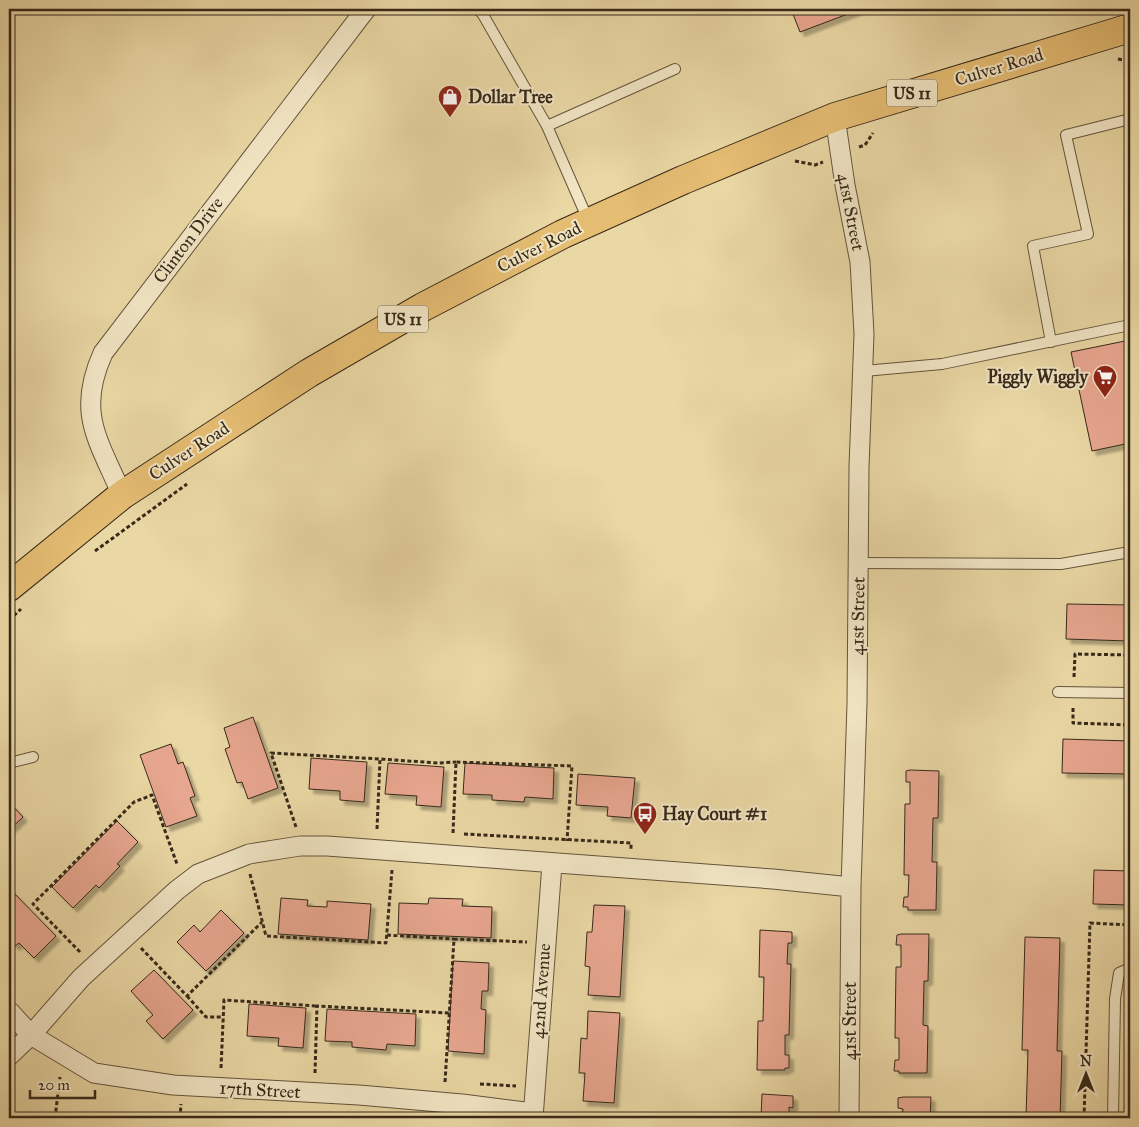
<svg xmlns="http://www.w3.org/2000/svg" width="1139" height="1127" font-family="'IM FELL Great Primer',serif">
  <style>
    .building { fill: #e7a68f; stroke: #37291a; filter: url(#shadow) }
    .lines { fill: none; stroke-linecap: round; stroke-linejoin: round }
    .service-casing { stroke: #64543c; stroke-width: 12 }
    .minor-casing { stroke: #64543c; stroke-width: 21 }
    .primary-casing { stroke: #37291a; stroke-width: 30 }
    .path { stroke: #37291a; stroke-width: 3; stroke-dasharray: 4 2.5; stroke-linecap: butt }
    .service { stroke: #f1e5c4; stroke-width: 10 }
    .minor { stroke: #f1e5c4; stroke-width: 19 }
    .primary { stroke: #e4bc72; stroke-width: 28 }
    .labels { text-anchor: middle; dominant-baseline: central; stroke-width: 4; stroke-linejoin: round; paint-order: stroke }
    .shield { fill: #f1e5c4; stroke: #6f614d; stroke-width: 1 }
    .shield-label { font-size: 16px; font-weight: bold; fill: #37291a }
    .street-label { font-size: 18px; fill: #37291a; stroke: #f1e5c4 }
    .poi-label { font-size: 18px; font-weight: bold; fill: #37291a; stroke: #f1e5c4; text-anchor: start }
  </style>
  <defs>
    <filter id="shadow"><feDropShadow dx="4.5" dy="4.5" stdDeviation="1" flood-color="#0004"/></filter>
  </defs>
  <rect width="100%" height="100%" fill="#e9d7a4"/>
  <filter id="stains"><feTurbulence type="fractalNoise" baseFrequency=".004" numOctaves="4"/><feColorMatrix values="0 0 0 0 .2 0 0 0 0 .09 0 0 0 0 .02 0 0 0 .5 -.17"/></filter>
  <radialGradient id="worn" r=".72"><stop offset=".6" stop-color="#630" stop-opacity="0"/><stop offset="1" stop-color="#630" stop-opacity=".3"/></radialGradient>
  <path class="building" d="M791,9H861L800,32Z
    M1130,340V443L1092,451L1071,352Z
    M1067,604L1130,605V641L1066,639Z
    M253,717L278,788L248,799L242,782L237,783L225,749L230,747L224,728Z
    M1063,739L1130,741V774L1062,773Z
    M171,744L178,764L183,762L195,796L190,798L197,816L166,827L140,755Z
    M311,758L367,762L364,802L340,800V791L309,789Z
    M388,763L444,767L441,807L416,805L417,796L385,794Z
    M465,763L554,768L553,799L525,797L524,802L492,800V795L463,794Z
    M910,770L939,771L938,818H933L932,862H937L936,910H908V907H903L904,897H908L909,875H904L905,804H910V782H906V771Z
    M578,774L635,778L631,818L607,816L608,807L576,805Z
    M9,802L23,817L9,830Z
    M117,821L138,842L117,864L120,866L99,888L96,885L73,908L52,887Z
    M1094,870L1130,871V905L1093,904Z
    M9,888L56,936L34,958L19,943L15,946L9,940Z
    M281,898L308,900L307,906L327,907V901L371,904L368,940L278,934Z
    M429,898L463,899L462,906L492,907L491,938L398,934L399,903L428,904Z
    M594,905L625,906L620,997L588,995L590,967L585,966L587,932H592Z
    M221,910L244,933L206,971L177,942L194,925L200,932Z
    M760,930L792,932V943H788L787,964H791L789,1035H785V1055H789V1068H785V1070H757L758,1021H763L764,977H759Z
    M901,934H929L928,981H924L923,1025L928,1026L927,1073H899V1071H894L895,1060H899V1038H895L896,967H901V945H896L897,935Z
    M1025,937L1060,938L1057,1051H1062L1060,1118H1026L1028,1050H1022Z
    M453,961L489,963L488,991H482L481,1009L486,1010L484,1054L448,1051Z
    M154,970L193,1010L163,1039L146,1021L153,1015L131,991Z
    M249,1004L306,1008L303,1048L278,1046L279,1038L247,1036Z
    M327,1009L416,1014L415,1046L387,1044L386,1050L352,1047V1042L325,1041Z
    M588,1011L620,1013L614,1103L583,1101L585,1073H579L581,1038L587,1039Z
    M762,1094L793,1096V1108L789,1107V1118H761Z
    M903,1097H931L930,1118H902L903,1109L898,1108V1098Z"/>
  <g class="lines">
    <defs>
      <path id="service" d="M477,9L482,13L547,126L589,222
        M547,126L675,69
        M1051,342L1033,246L1088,234L1066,135L1130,119
        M864,371L942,364L1130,325
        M859,563L1061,564L1130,552
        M1058,692L1130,693
        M9,763L33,757
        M1113,1118L1115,999L1119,973L1130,968"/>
      <path id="minor" d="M835,117L845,185L860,262L864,334L859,467L857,704L851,887L849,1118
        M122,495C98,439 76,413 103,353L366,9
        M9,1011L31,1035L94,1073L173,1085L359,1095L462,1104L533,1113
        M9,1056L31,1035L81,978L177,890L198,874L249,854L300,846H327L773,879L851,887
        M533,1118L552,864"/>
      <path id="primary" d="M9,587L122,495L309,373L423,307L563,234L683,180L835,117L1130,28"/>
    </defs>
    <use href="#service" class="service-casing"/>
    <use href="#minor" class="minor-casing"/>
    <use href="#primary" class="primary-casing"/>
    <path class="path" d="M1118,59L1130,61
      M859,147L865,145L873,133
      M795,161L815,165L823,162
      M95,551L187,484
      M9,620L21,609
      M1074,677L1075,654L1130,655
      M1073,708V723L1130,725
      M296,827L271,753L380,759
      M377,829L380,759L438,763L456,762
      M453,833L456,762L572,766L567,841
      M464,834L631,843V849
      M250,874L266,936L386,943L392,870
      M387,935L454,939
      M141,948L187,996L262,922
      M80,952L33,904L134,802L152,795L177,864
      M187,996L206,1017H223
      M221,1068L224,1000L317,1006
      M315,1073L317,1006L449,1013
      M445,1082L454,939L527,942
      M480,1084L516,1086
      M55,1118L60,1077
      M180,1118L181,1104
      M1084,1118L1090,923L1130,925"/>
    <use href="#service" class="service"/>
    <use href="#minor" class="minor"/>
    <use href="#primary" class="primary"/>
  </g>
  <defs>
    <symbol id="shop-pin" viewBox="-11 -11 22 30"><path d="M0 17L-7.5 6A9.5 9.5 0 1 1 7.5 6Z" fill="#8f2418" stroke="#f1e5c4"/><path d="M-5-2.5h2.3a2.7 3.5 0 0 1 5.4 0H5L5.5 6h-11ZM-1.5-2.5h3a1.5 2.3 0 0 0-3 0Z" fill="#fff"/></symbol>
    <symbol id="supermarket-pin" viewBox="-11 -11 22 30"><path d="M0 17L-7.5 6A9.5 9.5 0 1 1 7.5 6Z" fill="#8f2418" stroke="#f1e5c4"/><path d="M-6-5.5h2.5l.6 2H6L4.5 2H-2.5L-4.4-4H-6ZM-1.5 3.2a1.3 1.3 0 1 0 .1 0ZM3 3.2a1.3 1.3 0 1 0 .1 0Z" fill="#fff"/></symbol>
    <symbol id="bus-pin" viewBox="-11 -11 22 30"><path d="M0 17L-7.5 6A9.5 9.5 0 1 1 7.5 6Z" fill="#8f2418" stroke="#f1e5c4"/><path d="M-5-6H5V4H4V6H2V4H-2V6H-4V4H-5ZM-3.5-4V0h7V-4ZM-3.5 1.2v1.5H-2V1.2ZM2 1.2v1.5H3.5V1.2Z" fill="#fff"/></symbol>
  </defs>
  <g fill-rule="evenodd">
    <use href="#shop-pin" x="436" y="83" width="28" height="38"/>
    <use href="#supermarket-pin" x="1091" y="363" width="28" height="38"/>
    <use href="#bus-pin" x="631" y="800" width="28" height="38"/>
  </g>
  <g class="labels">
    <g class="shield">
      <rect x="887" y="79.5" width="50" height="27" rx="4"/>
      <rect x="378" y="305.5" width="50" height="27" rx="4"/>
    </g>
    <g class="shield-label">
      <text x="912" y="93">US 11</text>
      <text x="403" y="319">US 11</text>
    </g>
    <g class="street-label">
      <text transform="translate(999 67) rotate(-17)">Culver Road</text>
      <text transform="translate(851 212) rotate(79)">41st Street</text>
      <text transform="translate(188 240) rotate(-53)">Clinton Drive</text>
      <text transform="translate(539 247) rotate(-27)">Culver Road</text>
      <text transform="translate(189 451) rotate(-33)">Culver Road</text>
      <text transform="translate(858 616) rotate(-89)">41st Street</text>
      <text transform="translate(541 991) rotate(-86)">42nd Avenue</text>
      <text transform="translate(850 1021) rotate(-90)">41st Street</text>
      <text transform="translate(260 1090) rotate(3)">17th Street</text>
    </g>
    <g class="poi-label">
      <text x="468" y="97">Dollar Tree</text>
      <text x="1088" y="377" text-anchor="end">Piggly Wiggly</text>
      <text x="662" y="814">Hay Court #1</text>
    </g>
  </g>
  <rect width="1139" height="1127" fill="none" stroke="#e9d7a4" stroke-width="30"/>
  <rect x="10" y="10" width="1119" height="1107" fill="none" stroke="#37291a" stroke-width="2.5"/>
  <rect x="15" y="15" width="1109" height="1097" fill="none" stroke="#37291a"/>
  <g transform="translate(1086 1074)" stroke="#f1e5c4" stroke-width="4" paint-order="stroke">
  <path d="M0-4L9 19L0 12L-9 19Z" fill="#37291a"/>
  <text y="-8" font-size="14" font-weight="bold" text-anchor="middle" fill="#37291a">N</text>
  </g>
  <path d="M30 1090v8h65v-8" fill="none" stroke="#37291a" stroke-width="2.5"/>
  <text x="38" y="1090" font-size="15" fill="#37291a" stroke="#f1e5c4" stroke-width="4" paint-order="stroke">20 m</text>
  <rect width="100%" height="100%" filter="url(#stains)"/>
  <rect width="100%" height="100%" fill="url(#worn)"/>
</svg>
